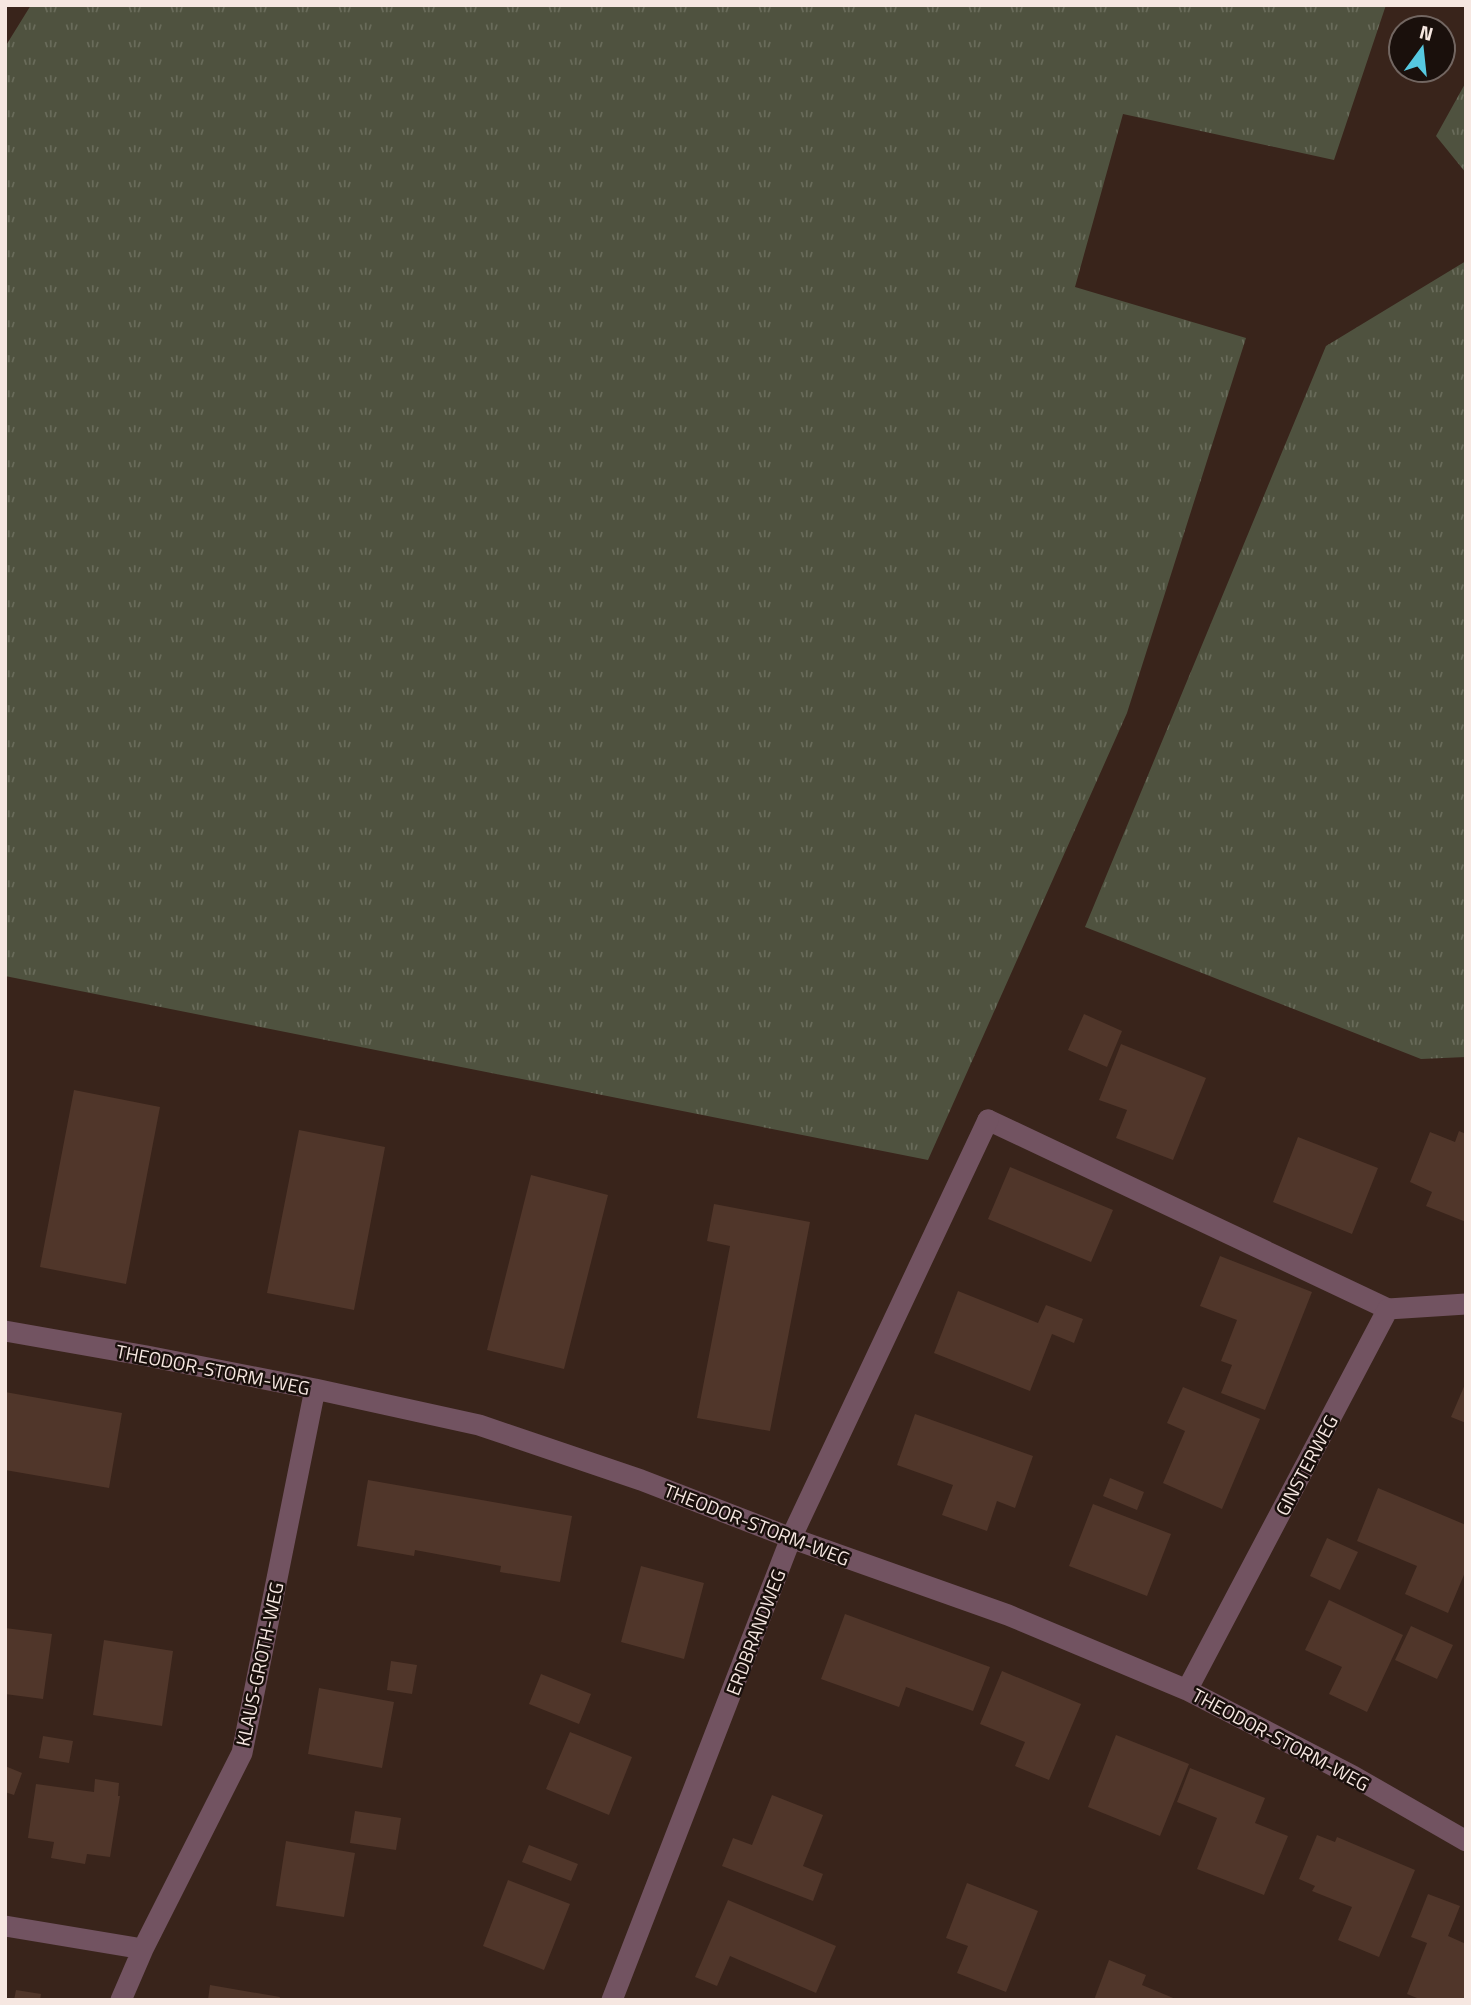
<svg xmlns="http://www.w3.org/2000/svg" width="1471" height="2005" font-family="'Titillium Web',sans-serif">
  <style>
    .grass { fill: url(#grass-tufts) }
    .building { fill: #50362a }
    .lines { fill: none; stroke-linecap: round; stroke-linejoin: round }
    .lane { stroke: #725361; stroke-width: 21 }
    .street { stroke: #725361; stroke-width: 21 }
    .labels { text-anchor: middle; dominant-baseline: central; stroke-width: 5; stroke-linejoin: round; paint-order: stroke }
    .street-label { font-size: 19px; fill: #f6e7e1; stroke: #1a100c }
  </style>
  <defs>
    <pattern id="grass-tufts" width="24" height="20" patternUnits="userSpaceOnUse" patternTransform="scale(1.75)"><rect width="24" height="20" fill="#4f523f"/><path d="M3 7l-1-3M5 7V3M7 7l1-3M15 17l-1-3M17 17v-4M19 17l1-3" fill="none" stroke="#696b5a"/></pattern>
  </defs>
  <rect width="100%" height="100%" fill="#39241b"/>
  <path class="grass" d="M31,5H1386L1334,160L1123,114L1075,287L1246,338L1127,713L928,1160L5,976V47Z
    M1466,82V173L1436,136Z
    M1466,261V1057L1421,1059L1085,927L1326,346Z"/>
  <path class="building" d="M1084,1014L1122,1031L1107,1067L1068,1050Z
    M1121,1044L1206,1078L1173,1160L1116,1138L1127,1110L1099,1100Z
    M74,1090L160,1107L126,1284L40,1267Z
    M299,1130L385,1147L354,1310L267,1293Z
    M1459,1131L1466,1134V1222L1426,1206L1432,1192L1410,1182L1430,1132L1455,1142Z
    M1298,1137L1378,1168L1352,1234L1273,1202Z
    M1010,1167L1113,1210L1091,1262L988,1219Z
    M531,1175L608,1195L564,1369L487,1350Z
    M714,1204L810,1222L770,1431L697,1418L730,1246L707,1241Z
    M1220,1256L1312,1292L1265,1410L1221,1393L1232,1365L1221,1361L1237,1320L1200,1306Z
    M958,1291L1038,1323L1046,1305L1083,1319L1074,1343L1052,1334L1030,1391L934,1353Z
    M1466,1382V1423L1451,1417Z
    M1183,1387L1260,1419L1222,1509L1163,1483L1185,1431L1167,1423Z
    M5,1392L122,1413L109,1488L5,1470Z
    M915,1414L1033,1456L1015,1508L997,1501L987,1531L942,1515L953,1485L897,1465Z
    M1110,1478L1144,1492L1137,1510L1103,1496Z
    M368,1480L572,1516L560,1582L500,1572L501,1566L415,1550L414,1556L357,1546Z
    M1378,1488L1466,1525V1570L1448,1613L1405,1594L1417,1566L1357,1541Z
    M1093,1504L1171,1534L1147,1596L1069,1566Z
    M1327,1538L1358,1552L1340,1590L1310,1576Z
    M641,1566L704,1583L684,1659L621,1642Z
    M1329,1600L1403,1635L1367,1712L1329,1694L1342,1667L1305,1650Z
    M845,1614L990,1667L973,1711L906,1687L899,1707L821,1679Z
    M1411,1626L1453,1645L1437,1679L1395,1660Z
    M5,1628L52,1634L43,1699L5,1694Z
    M104,1640L173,1651L162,1726L93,1715Z
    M391,1661L417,1665L412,1694L387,1690Z
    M1002,1671L1081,1704L1049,1780L1015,1766L1025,1742L980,1724Z
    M541,1674L591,1694L579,1724L529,1704Z
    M319,1688L394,1702L382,1768L308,1754Z
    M570,1732L632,1757L609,1815L546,1789Z
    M1116,1735L1189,1764L1160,1836L1088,1807Z
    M43,1736L73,1741L69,1763L39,1758Z
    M5,1766L22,1773L14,1795L5,1792Z
    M1190,1768L1265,1798L1255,1823L1288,1836L1264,1895L1197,1869L1217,1818L1177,1802Z
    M95,1779L119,1783L118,1796H120L110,1857L87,1854L85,1864L51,1858L54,1842L28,1838L36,1784L94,1792Z
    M772,1795L823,1815L803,1866L823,1874L813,1901L722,1866L733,1838L752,1845Z
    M355,1811L401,1818L396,1850L350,1843Z
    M1317,1835L1335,1842L1337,1837L1415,1870L1379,1957L1338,1940L1352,1907L1312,1891L1315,1886L1299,1879Z
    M286,1841L355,1853L344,1917L276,1906Z
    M529,1845L578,1864L571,1881L522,1862Z
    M508,1880L570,1904L544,1970L483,1946Z
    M967,1883L1038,1911L1006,1992L957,1973L968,1946L946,1938Z
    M1428,1894L1460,1906L1448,1936L1466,1944V2000H1422L1407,1994L1427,1943L1411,1937Z
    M728,1900L836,1946L816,1993L730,1956L717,1986L695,1977Z
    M1109,1960L1146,1975L1142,1985L1178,2000H1094Z
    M210,1985L280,1997L279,2000H208Z
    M16,1990L41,1994L40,2000H14Z"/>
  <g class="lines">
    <path class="lane" d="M988,1120L1388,1309"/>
    <path class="street" d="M5,1331L147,1356L315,1389L479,1425L641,1480L791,1538L1008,1615L1187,1690L1353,1776L1466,1841
      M1187,1690L1388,1309L1466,1304
      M5,1926L143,1949
      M121,2000L143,1949L242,1753L315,1389
      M612,2000L791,1538L988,1120"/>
  </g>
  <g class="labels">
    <g class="street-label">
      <text transform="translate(213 1369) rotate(11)">THEODOR-STORM-WEG</text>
      <text transform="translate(1306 1465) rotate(-62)">GINSTERWEG</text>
      <text transform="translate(757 1524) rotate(21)">THEODOR-STORM-WEG</text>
      <text transform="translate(755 1632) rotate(-69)">ERDBRANDWEG</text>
      <text transform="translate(259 1664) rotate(-78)">KLAUS-GROTH-WEG</text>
      <text transform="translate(1281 1739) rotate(28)">THEODOR-STORM-WEG</text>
    </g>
  </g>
  <rect width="1471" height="2005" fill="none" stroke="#f6e7e1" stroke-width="14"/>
  <g transform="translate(1422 49) rotate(15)"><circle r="33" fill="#1a100c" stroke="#726661" stroke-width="2"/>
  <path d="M0-5L12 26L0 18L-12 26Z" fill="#56c9e1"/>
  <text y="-10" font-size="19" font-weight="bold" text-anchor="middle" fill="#f6e7e1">N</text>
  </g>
</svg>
